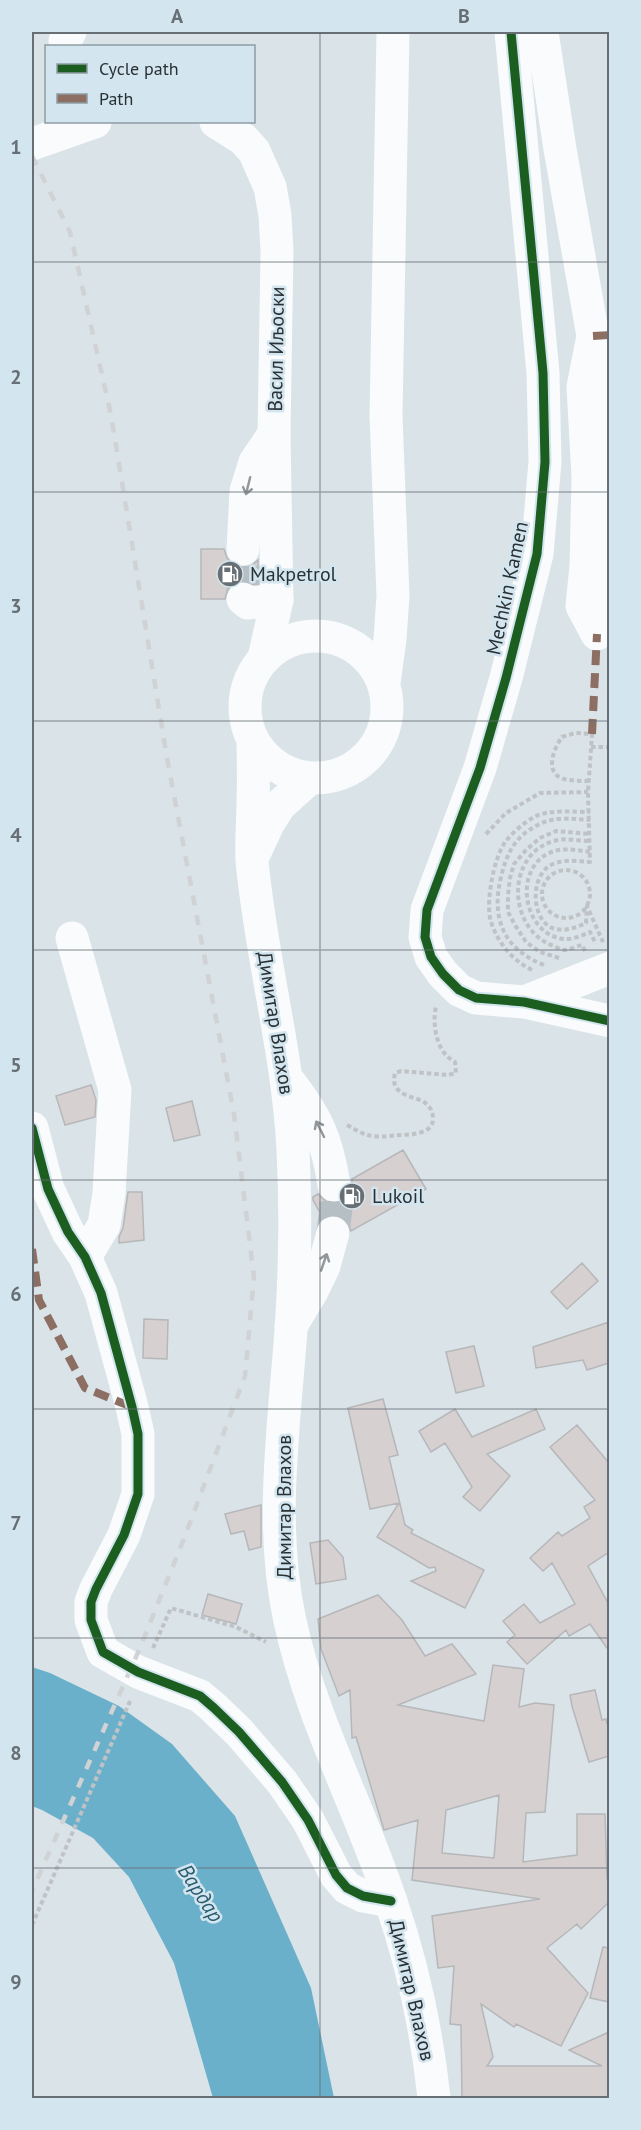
<svg xmlns="http://www.w3.org/2000/svg" width="641" height="2130" font-family="'PT Sans',sans-serif">
  <style>
    .water { fill: #6bb0cb }
    .building { fill: #d7d0d1; stroke: #b6b7b9; stroke-width: 1.5; fill-rule: evenodd }
    .lines { fill: none; stroke-linecap: round; stroke-linejoin: round }
    .minor-tunnel { stroke: #b6bfc4; stroke-width: 33; stroke-dasharray: 33 16; stroke-linecap: butt }
    .path { stroke: #c0c3c5; stroke-width: 4; stroke-dasharray: 4.5 3; stroke-linecap: butt }
    .minor { stroke: #f9fbfc; stroke-width: 33 }
    .major { stroke: #f9fbfc; stroke-width: 33 }
    .rail { stroke: #d0d2d4; stroke-width: 4.5; stroke-dasharray: 10 10; stroke-linecap: butt }
    .quiet { stroke: #8d6e63; stroke-width: 8; stroke-dasharray: 15 8; stroke-linecap: butt }
    .cycleway-casing { stroke: #d3e5ee; stroke-width: 13 }
    .cycleway { stroke: #1b5e20; stroke-width: 9 }
    .oneway { stroke: #929698 }
    .grid { fill: none; stroke: #676f74; stroke-width: 1.5; stroke-opacity: 0.55 }
    .labels { text-anchor: middle; dominant-baseline: central; stroke-width: 5; stroke-linejoin: round; paint-order: stroke }
    .street-label { font-size: 20px; fill: #2a3135; stroke: #d3e5ee }
    .poi-label { font-size: 20px; fill: #2a3135; stroke: #d3e5ee; text-anchor: start }
    .water-label { font-size: 21px; font-style: italic; fill: #2a5c71; stroke: #d3e5ee }
    .neatline { fill: none; stroke: #676f74; stroke-width: 2 }
    .grid-label { font-size: 20px; text-anchor: middle; font-weight: bold; fill: #676f74 }
  </style>
  <rect width="100%" height="100%" fill="#d9e3e8"/>
  <path class="water" d="M32,1667L50,1673L119,1706L172,1744L235,1816L311,1988L334,2098H213L174,1963L129,1877L93,1838L42,1810L32,1806Z"/>
  <path class="building" d="M201,549H224L227,558L232,564L241,568L251,566L258,560V583L245,580L237,581L228,588L225,599H201Z
    M91,1085L96,1100L95,1117L65,1125L56,1096Z
    M192,1101L200,1135L174,1141L166,1108Z
    M403,1150L426,1189L351,1231L347,1220L338,1215H329L323,1218L313,1200V1197L318,1194L327,1202L337,1203L345,1200L352,1191V1179Z
    M128,1192H142L144,1240L119,1243V1237L123,1228Z
    M582,1263L598,1281L567,1309L551,1292Z
    M144,1319L168,1320L167,1359L143,1358Z
    M609,1322V1363L587,1370L583,1360L536,1368L533,1347Z
    M474,1346L484,1386L456,1393L446,1352Z
    M383,1399L398,1455L389,1457L405,1525L413,1530L411,1533L484,1570L465,1608L411,1581L436,1571L435,1567L429,1568L377,1537L399,1503L370,1509L348,1408Z
    M455,1409L472,1437L536,1409L545,1429L487,1454L510,1476L480,1511L463,1497L472,1487L445,1443L431,1452L419,1431Z
    M577,1425L609,1463V1552L588,1566L609,1605V1651L590,1624L569,1636L566,1630L527,1664L507,1642L515,1635L503,1621L524,1604L540,1623L575,1604L552,1563L543,1571L530,1558L558,1532L562,1536L590,1518L584,1507L595,1500L550,1447Z
    M261,1505V1547L249,1550L244,1531L231,1534L225,1514Z
    M328,1540L343,1557L346,1579L316,1584L310,1543Z
    M208,1594L242,1604L236,1624L202,1615Z
    M378,1595L402,1620L425,1656L452,1644L476,1674L398,1705L484,1721L493,1665L524,1669L519,1707L535,1703L554,1705L545,1812L526,1813L523,1862L577,1855V1814H605L607,1878L609,1876V1902L581,1929L577,1924L547,1948L588,1993L561,2046L516,2024L514,2027L481,2004L493,2057L487,2066H602L569,2050L609,2032V2098H462L461,2025L450,2024L454,1966L438,1968L432,1916L540,1899L412,1880L418,1820L384,1830L356,1737L352,1738L350,1690L339,1696L321,1649L318,1619ZM499,1795L494,1858L442,1853L446,1810Z
    M595,1690L602,1720L606,1719L609,1731V1756L589,1762L572,1706L570,1695Z
    M603,1947L609,1948V2002L590,1998Z"/>
  <g class="lines">
    <path class="minor-tunnel" d="M243,599V549
      M333,1233L336,1208L334,1185"/>
    <path class="path" d="M591,747H610
      M589,781C582,781 575,781 569,780C543,777 552,751 562,737L575,733L592,734L588,792L590,862C578,861 565,859 553,864C531,873 530,915 550,927C562,933 575,928 586,923L587,906L603,942
      M486,834L506,813L540,793L588,792
      M590,852C576,850 562,847 549,853C512,871 524,935 564,939C572,940 583,935 590,932L596,944
      M542 894a24 24 0 1 1 48 0a24 24 0 1 1-48 0Z
      M585,951L582,945C577,946 570,950 564,950C560,950 555,946 551,945C505,925 507,850 558,840C568,838 580,841 590,841
      M559,958L540,952L526,942L515,925L508,912V895L510,878L514,864L526,850L540,838L556,831L590,834
      M544,965C503,949 491,918 501,877C507,852 516,835 540,824C555,816 573,819 590,820
      M532,970C512,960 498,943 491,922C485,903 494,856 506,841C513,832 525,822 534,817C549,809 574,812 590,812
      M347,1125C365,1135 369,1138 390,1136C403,1134 434,1137 433,1118C433,1112 430,1106 424,1102C415,1097 401,1096 396,1087C393,1082 394,1078 395,1073L401,1071L448,1075L456,1073L455,1062C436,1052 432,1025 436,1006
      M153,1648L171,1608L236,1627L266,1642
      M32,1925L131,1699"/>
    <path class="minor" d="M511,32L543,373L545,462L537,554L506,678L480,768L427,910L425,937L431,957L443,974L459,990L476,998L524,1002L610,1021
      M542,32L560,149L593,336
      M66,46L65,41L70,32
      M593,336L600,387L605,476V569L597,634L582,606L586,566L588,477L583,387Z
      M243,549L246,491L255,462L274,434
      M243,599L248,603L277,600
      M72,938L115,1090L109,1193L104,1225L85,1257
      M524,1002L610,968
      M287,1079C316,1116 327,1138 334,1185
      M32,1128L48,1189L68,1232L85,1257L101,1293L132,1407L138,1434V1494L124,1535L96,1589L91,1602V1620L103,1652L138,1672L200,1696L214,1708L239,1732L282,1782L308,1820L336,1875L347,1888L363,1896L391,1901
      M291,1326L312,1291L324,1266L333,1233"/>
    <path class="major" d="M216,122L243,139L254,151L270,187L275,215L277,251L274,434L277,600L264,658
      M32,144L95,122
      M245 707a71 71 0 1 1 142 0a71 71 0 1 1-142 0Z
      M384,683L390,639L393,596L386,416L393,32
      M253,742C253,761 254,780 253,798C253,819 251,840 252,861C261,958 288,1052 293,1150C296,1209 295,1271 291,1330C284,1427 269,1526 290,1621C311,1719 360,1808 391,1902C413,1966 427,2032 434,2098
      M255,852L268,824L280,805L309,779"/>
    <path class="rail" d="M32,156L70,232L111,415L167,758L234,1114L254,1277L245,1376L185,1536L140,1648L32,1891"/>
    <path class="quiet" d="M593,336L610,335
      M592,734L597,634
      M32,1249L39,1300L85,1388L132,1407"/>
    <defs>
      <path id="cycleway" d="M511,32L543,373L545,462L537,554L506,678L480,768L427,910L425,937L431,957L443,974L459,990L476,998L524,1002L610,1021
        M32,1128L48,1189L68,1232L85,1257L101,1293L132,1407L138,1434V1494L124,1535L96,1589L91,1602V1620L103,1652L138,1672L200,1696L214,1708L239,1732L282,1782L308,1820L336,1875L347,1888L363,1896L391,1901"/>
    </defs>
    <use href="#cycleway" class="cycleway-casing"/>
    <use href="#cycleway" class="cycleway"/>
  </g>
  <defs><path id="oneway-shaft" d="M-6 0H5M1.5-3L5.5 0L1.5 3" fill="none" stroke-width="1.6" stroke-linecap="round" stroke-linejoin="round" transform="scale(1.5)"/></defs>
  <g class="oneway">
    <use href="#oneway-shaft" transform="translate(248 486) rotate(104)"/>
    <use href="#oneway-shaft" transform="translate(320 1129) rotate(-117)"/>
    <use href="#oneway-shaft" transform="translate(324 1262) rotate(-71)"/>
  </g>
  <path class="grid" d="M320,32V2098M32,262H610M32,492H610M32,721H610M32,950H610M32,1180H610M32,1409H610M32,1638H610M32,1868H610"/>
  <defs>
    <symbol id="fuel-disc" viewBox="-11 -11 22 22"><circle r="9.5" fill="#676f74" stroke="#d3e5ee"/><path d="M-5.5-6h7V0h2V4h1.3V-2.5L3-4.5l.8-.8L6-3V5H2.5V1h-1V6h-7ZM-4.2-4.7v3.2H.2V-4.7Z" fill="#fff"/></symbol>
  </defs>
  <g fill-rule="evenodd">
    <use href="#fuel-disc" x="215" y="559" width="30" height="30"/>
    <use href="#fuel-disc" x="337" y="1181" width="30" height="30"/>
  </g>
  <g class="labels">
    <g class="street-label">
      <text transform="translate(276 349) rotate(-89)">Васил Иљоски</text>
      <text transform="translate(507 588) rotate(-78)">Mechkin Kamen</text>
      <text transform="translate(276 1023) rotate(81)">Димитар Влахов</text>
      <text transform="translate(284 1507) rotate(-90)">Димитар Влахов</text>
      <text transform="translate(412 1990) rotate(77)">Димитар Влахов</text>
    </g>
    <g class="poi-label">
      <text x="250" y="574">Makpetrol</text>
      <text x="372" y="1196">Lukoil</text>
    </g>
    <g class="water-label">
      <text transform="translate(201 1893) rotate(57)">Вардар</text>
    </g>
  </g>
  <rect width="641" height="2130" fill="none" stroke="#d3e5ee" stroke-width="66"/>
  <rect x="45" y="45" width="210" height="78" fill="#d3e5ee" stroke="#8f9da4" stroke-width="1.5"/>
  <rect x="57" y="64" width="30" height="9" fill="#1b5e20" stroke="#8f9da4" stroke-width="1.5"/>
  <text x="99" y="75" font-size="18" fill="#2a3135">Cycle path</text>
  <rect x="57" y="94" width="30" height="9" fill="#8d6e63" stroke="#8f9da4" stroke-width="1.5"/>
  <text x="99" y="105" font-size="18" fill="#2a3135">Path</text>
  <rect x="33" y="33" width="575" height="2064" class="neatline"/>
  <g class="grid-label">
    <text x="177" y="23">A</text>
    <text x="464" y="23">B</text>
    <text x="16" y="154">1</text>
    <text x="16" y="384">2</text>
    <text x="16" y="613">3</text>
    <text x="16" y="842">4</text>
    <text x="16" y="1072">5</text>
    <text x="16" y="1301">6</text>
    <text x="16" y="1530">7</text>
    <text x="16" y="1760">8</text>
    <text x="16" y="1989">9</text>
  </g>
</svg>
